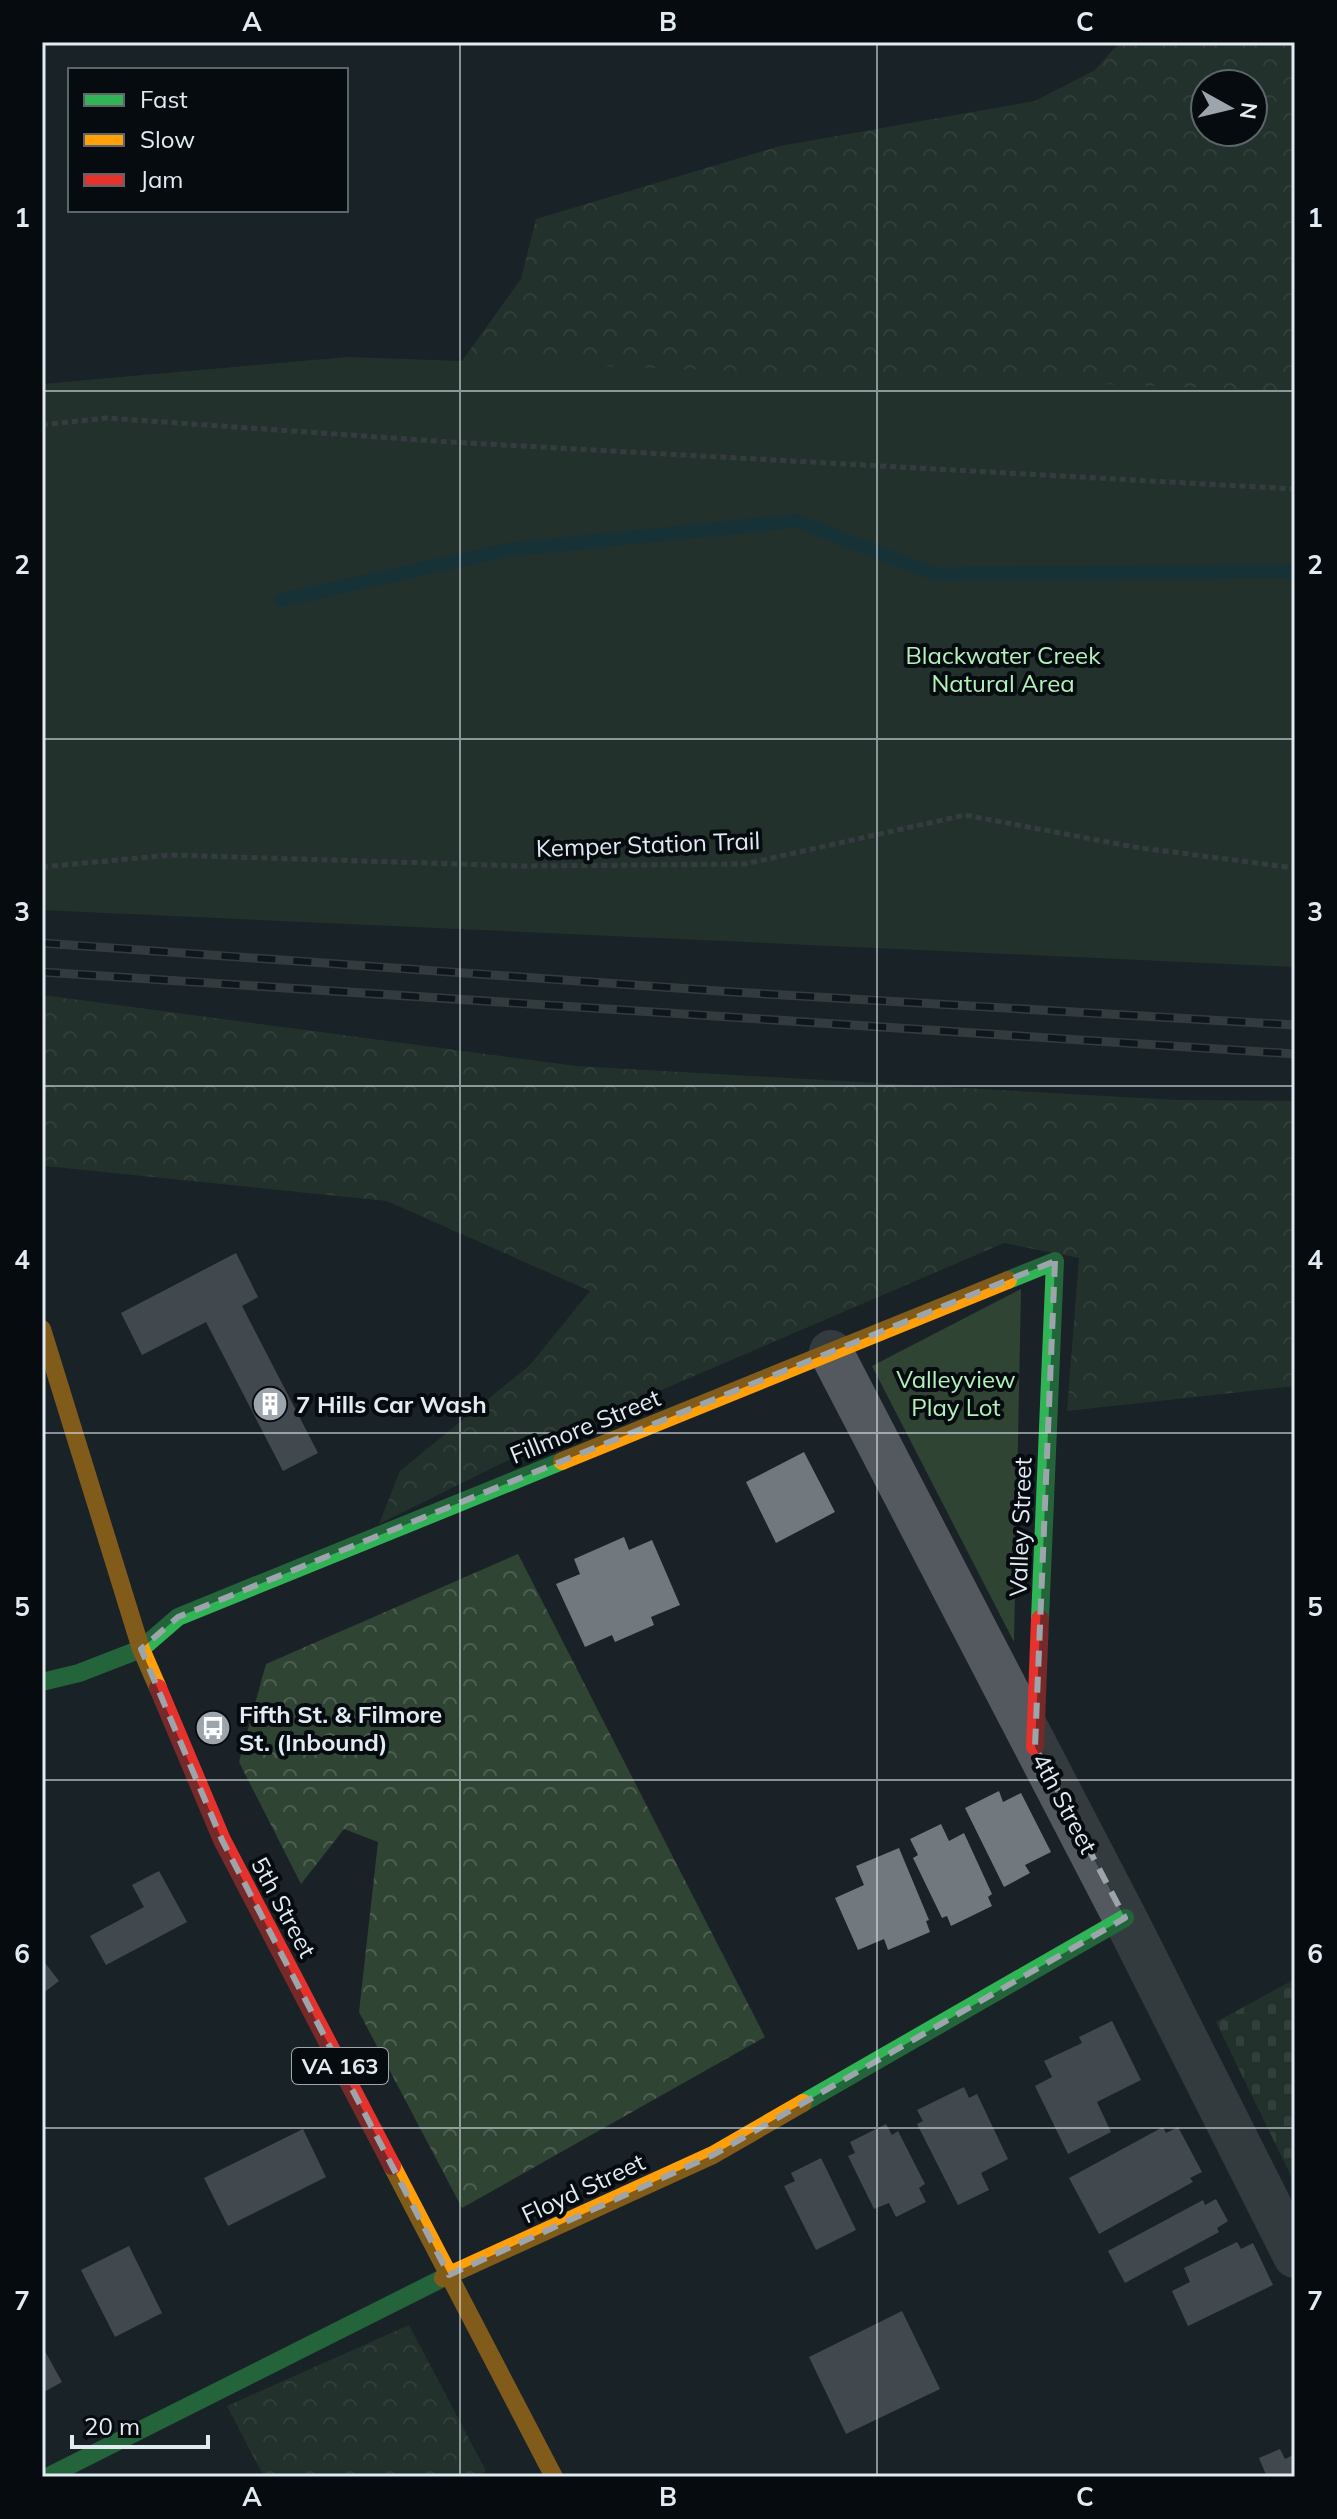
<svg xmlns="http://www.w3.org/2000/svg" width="1337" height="2519" font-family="Mulish,sans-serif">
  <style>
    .forest { fill: url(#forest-crowns); fill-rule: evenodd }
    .cemetery { fill: url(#cemetery-stones) }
    .green { fill: #304434 }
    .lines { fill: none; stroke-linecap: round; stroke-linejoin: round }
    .stream { stroke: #16454a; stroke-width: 14 }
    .building { fill: #71797e }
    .path { stroke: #565b5f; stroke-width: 5; stroke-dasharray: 6 4; stroke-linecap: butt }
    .street { stroke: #53595e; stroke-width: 44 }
    .fast { stroke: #30b455; stroke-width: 18 }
    .slow { stroke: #ff9f0a; stroke-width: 18 }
    .jam { stroke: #e5322d; stroke-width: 18 }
    .rail-casing { stroke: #52595d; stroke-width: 9 }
    .rail { stroke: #060b10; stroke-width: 6; stroke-dasharray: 18; stroke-linecap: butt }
    .marked { fill: none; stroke: #9ba5ab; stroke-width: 6; stroke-dasharray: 16 10; stroke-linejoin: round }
    .grid { fill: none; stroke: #e1ebf2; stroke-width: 2; stroke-opacity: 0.55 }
    .labels { text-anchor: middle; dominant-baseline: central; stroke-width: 8; stroke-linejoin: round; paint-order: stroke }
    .shield { fill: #060b10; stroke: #9fa8ae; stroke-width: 2 }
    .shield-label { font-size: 22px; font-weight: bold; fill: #e1ebf2 }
    .park-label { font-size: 24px; fill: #b3f1bb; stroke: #060b10 }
    .street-label { font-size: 24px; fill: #e1ebf2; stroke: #060b10 }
    .poi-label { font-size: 24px; font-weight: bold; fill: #e1ebf2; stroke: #060b10; text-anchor: start }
    .neatline { fill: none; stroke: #e1ebf2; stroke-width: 3 }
    .grid-label { font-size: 26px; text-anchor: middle; font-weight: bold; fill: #e1ebf2 }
  </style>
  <defs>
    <pattern id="forest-crowns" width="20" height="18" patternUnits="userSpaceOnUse" patternTransform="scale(2)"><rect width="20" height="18" fill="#304434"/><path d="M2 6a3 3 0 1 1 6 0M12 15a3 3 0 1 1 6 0" fill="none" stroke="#4e5f52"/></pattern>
    <pattern id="cemetery-stones" width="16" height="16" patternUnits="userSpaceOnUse" patternTransform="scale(2)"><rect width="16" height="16" fill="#304434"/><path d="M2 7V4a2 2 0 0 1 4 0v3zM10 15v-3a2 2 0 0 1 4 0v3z" fill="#4e5f52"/></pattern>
  </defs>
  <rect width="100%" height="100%" fill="#1a2227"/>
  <path class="forest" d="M1120,42H1295V952L436,397L521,279L536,219L780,146L1035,101L1095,70ZM1205,84H1253V132H1205Z
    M42,995L576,1066L1176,1100L1295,1101V1386L1067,1411L1079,1258L1004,1243L575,1427L379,1524L400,1471L530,1365L590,1291L387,1201L45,1166L42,1160Z
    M518,1554L765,2037L462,2208L359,2012L378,1842L344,1829L301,1884L239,1762L266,1664Z
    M409,2325L486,2471L476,2477H264L227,2406Z"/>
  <path class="cemetery" d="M1295,1979V2184L1216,2022Z"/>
  <path class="green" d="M348,357L1295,391V967L42,910V384Z
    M1021,1289L1014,1642L872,1366Z"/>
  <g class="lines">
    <path class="stream" d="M281,600L507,550L797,521L934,574L1295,571"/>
  </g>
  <path class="building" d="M236,1253L258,1297L242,1306L318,1453L283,1471L206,1322L142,1355L121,1313Z
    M804,1452L835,1512L776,1543L746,1482Z
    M624,1537L629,1550L652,1540L680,1605L651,1617L654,1625L615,1642L612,1635L585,1647L556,1584L580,1574L574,1559Z
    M999,1791L1003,1802L1021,1793L1051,1852L1025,1865L1030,1873L1004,1887L965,1808Z
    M941,1824L949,1841L964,1833L992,1894L988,1897L992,1906L951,1926L947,1916L942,1918L913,1858L918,1855L910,1839Z
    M899,1848L929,1920L926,1921L930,1932L888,1950L884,1939L858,1950L835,1898L864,1885L856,1866Z
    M159,1871L187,1922L106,1965L90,1936L144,1907L132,1885Z
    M42,1959L59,1981L42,1994Z
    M1112,2021L1141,2080L1097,2102L1111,2132L1068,2154L1035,2086L1052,2077L1044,2061L1082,2043L1079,2037Z
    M964,2087L969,2098L977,2094L1008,2159L981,2173L989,2190L958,2205L917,2124L923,2121L917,2110Z
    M886,2124L892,2135L898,2131L925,2184L919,2188L926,2202L896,2217L889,2203L874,2209L848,2156L855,2153L850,2142Z
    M1163,2127L1166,2133L1178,2127L1202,2172L1190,2178L1193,2182L1099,2234L1069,2178Z
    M303,2129L326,2177L228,2226L204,2178Z
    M821,2158L856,2230L816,2250L784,2186L795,2181L791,2173Z
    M1216,2199L1228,2221L1217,2228L1219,2232L1125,2283L1108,2251L1203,2200L1205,2205Z
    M1237,2242L1241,2249L1253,2243L1273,2285L1188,2326L1172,2291L1190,2282L1184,2268Z
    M129,2246L162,2313L115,2337L81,2270Z
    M902,2311L940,2389L846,2434L809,2357Z
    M42,2346L62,2382L42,2393Z
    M1280,2449L1285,2459L1295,2454V2477H1267L1259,2458Z"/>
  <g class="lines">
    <path class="path" d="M42,425L106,418L450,442L1295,489
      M42,867L171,855L523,866L745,864L965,815L1134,847L1295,868"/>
    <path class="street" d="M831,1352L1125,1918L1295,2256"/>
    <path class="fast" d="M1008,1280L1055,1261L1040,1619
      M42,1682L79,1673L141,1649L178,1617L562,1461
      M803,2103L1125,1918
      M47,2477L443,2278"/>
    <path class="slow" d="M42,1329L141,1649L158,1688
      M562,1461L1008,1280
      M392,2166L554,2477
      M443,2278L713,2155L803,2103"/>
    <path class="jam" d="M158,1688L222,1840L392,2166
      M1035,1747L1040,1619"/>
    <defs>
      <path id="rail" d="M42,943L733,992L1295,1025
        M42,972L1295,1054"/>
    </defs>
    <use href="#rail" class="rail-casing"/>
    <use href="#rail" class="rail"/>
  </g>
  <path d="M0 0H1337V2519H0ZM1055,1261L1035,1747L1125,1918L713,2155L449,2275L222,1840L141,1649L178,1617Z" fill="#1a2227" fill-opacity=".55" fill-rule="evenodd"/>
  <path class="marked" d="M1055,1261L1035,1747L1125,1918L713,2155L449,2275L222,1840L141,1649L178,1617Z"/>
  <path class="grid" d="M460,42V2477M877,42V2477M42,391H1295M42,739H1295M42,1086H1295M42,1433H1295M42,1780H1295M42,2128H1295"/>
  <defs>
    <symbol id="building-disc" viewBox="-11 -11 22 22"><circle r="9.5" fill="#9ba5ab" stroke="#060b10"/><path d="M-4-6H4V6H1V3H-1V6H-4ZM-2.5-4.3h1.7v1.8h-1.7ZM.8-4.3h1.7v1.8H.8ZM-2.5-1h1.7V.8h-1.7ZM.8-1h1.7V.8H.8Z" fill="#fff"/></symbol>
    <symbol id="bus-disc" viewBox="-11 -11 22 22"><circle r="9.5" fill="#9ba5ab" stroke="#060b10"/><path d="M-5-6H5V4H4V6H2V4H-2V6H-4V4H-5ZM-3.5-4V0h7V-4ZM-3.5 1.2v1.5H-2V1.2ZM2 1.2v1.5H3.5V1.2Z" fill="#fff"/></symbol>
  </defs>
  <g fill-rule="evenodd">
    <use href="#building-disc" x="250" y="1384" width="40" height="40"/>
    <use href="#bus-disc" x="193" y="1708" width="40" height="40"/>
  </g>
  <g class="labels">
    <rect class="shield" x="292" y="2048" width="96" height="36" rx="6"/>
    <g class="shield-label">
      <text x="340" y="2066">VA 163</text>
    </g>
    <g class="park-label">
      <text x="1003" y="655">Blackwater Creek<tspan x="1003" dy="28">Natural Area</tspan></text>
      <text x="956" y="1379">Valleyview<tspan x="956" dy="28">Play Lot</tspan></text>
    </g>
    <g class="street-label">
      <text transform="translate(648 844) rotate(-2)">Kemper Station Trail</text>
      <text transform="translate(585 1426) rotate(-22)">Fillmore Street</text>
      <text transform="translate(1020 1527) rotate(-88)">Valley Street</text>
      <text transform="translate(1065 1803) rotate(62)">4th Street</text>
      <text transform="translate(284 1907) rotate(62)">5th Street</text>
      <text transform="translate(583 2188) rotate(-25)">Floyd Street</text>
    </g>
    <g class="poi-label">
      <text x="296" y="1404">7 Hills Car Wash</text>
      <text x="239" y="1714">Fifth St. &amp; Filmore<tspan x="239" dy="28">St. (Inbound)</tspan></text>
    </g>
  </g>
  <rect width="1337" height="2519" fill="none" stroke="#060b10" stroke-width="88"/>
  <rect x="68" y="68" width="280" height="144" fill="#060b10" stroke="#5e656a" stroke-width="2"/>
  <rect x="84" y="94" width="40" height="12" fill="#30b455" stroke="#5e656a" stroke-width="2"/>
  <text x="140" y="108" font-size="24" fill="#e1ebf2">Fast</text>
  <rect x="84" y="134" width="40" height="12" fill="#ff9f0a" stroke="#5e656a" stroke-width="2"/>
  <text x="140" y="148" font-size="24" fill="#e1ebf2">Slow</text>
  <rect x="84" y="174" width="40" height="12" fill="#e5322d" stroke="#5e656a" stroke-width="2"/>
  <text x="140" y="188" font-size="24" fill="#e1ebf2">Jam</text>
  <g transform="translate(1229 108) rotate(98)"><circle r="38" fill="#060b10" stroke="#5e656a" stroke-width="2"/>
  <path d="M0-6L14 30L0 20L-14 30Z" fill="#9ba5ab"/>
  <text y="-12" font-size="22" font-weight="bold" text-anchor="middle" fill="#e1ebf2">N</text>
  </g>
  <path d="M72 2435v12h136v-12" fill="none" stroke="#e1ebf2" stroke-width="4"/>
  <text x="84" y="2435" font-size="24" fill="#e1ebf2" stroke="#060b10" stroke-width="6" paint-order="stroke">20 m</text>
  <rect x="44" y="44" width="1249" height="2431" class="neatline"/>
  <g class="grid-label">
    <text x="252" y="31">A</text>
    <text x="668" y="31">B</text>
    <text x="1085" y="31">C</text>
    <text x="22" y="227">1</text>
    <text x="1315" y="227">1</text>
    <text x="22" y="574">2</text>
    <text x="1315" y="574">2</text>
    <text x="22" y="921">3</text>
    <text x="1315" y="921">3</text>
    <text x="22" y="1269">4</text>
    <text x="1315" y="1269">4</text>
    <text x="22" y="1616">5</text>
    <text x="1315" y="1616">5</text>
    <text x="22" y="1963">6</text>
    <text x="1315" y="1963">6</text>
    <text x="22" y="2310">7</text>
    <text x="1315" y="2310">7</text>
    <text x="252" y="2506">A</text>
    <text x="668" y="2506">B</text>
    <text x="1085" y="2506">C</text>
  </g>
</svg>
